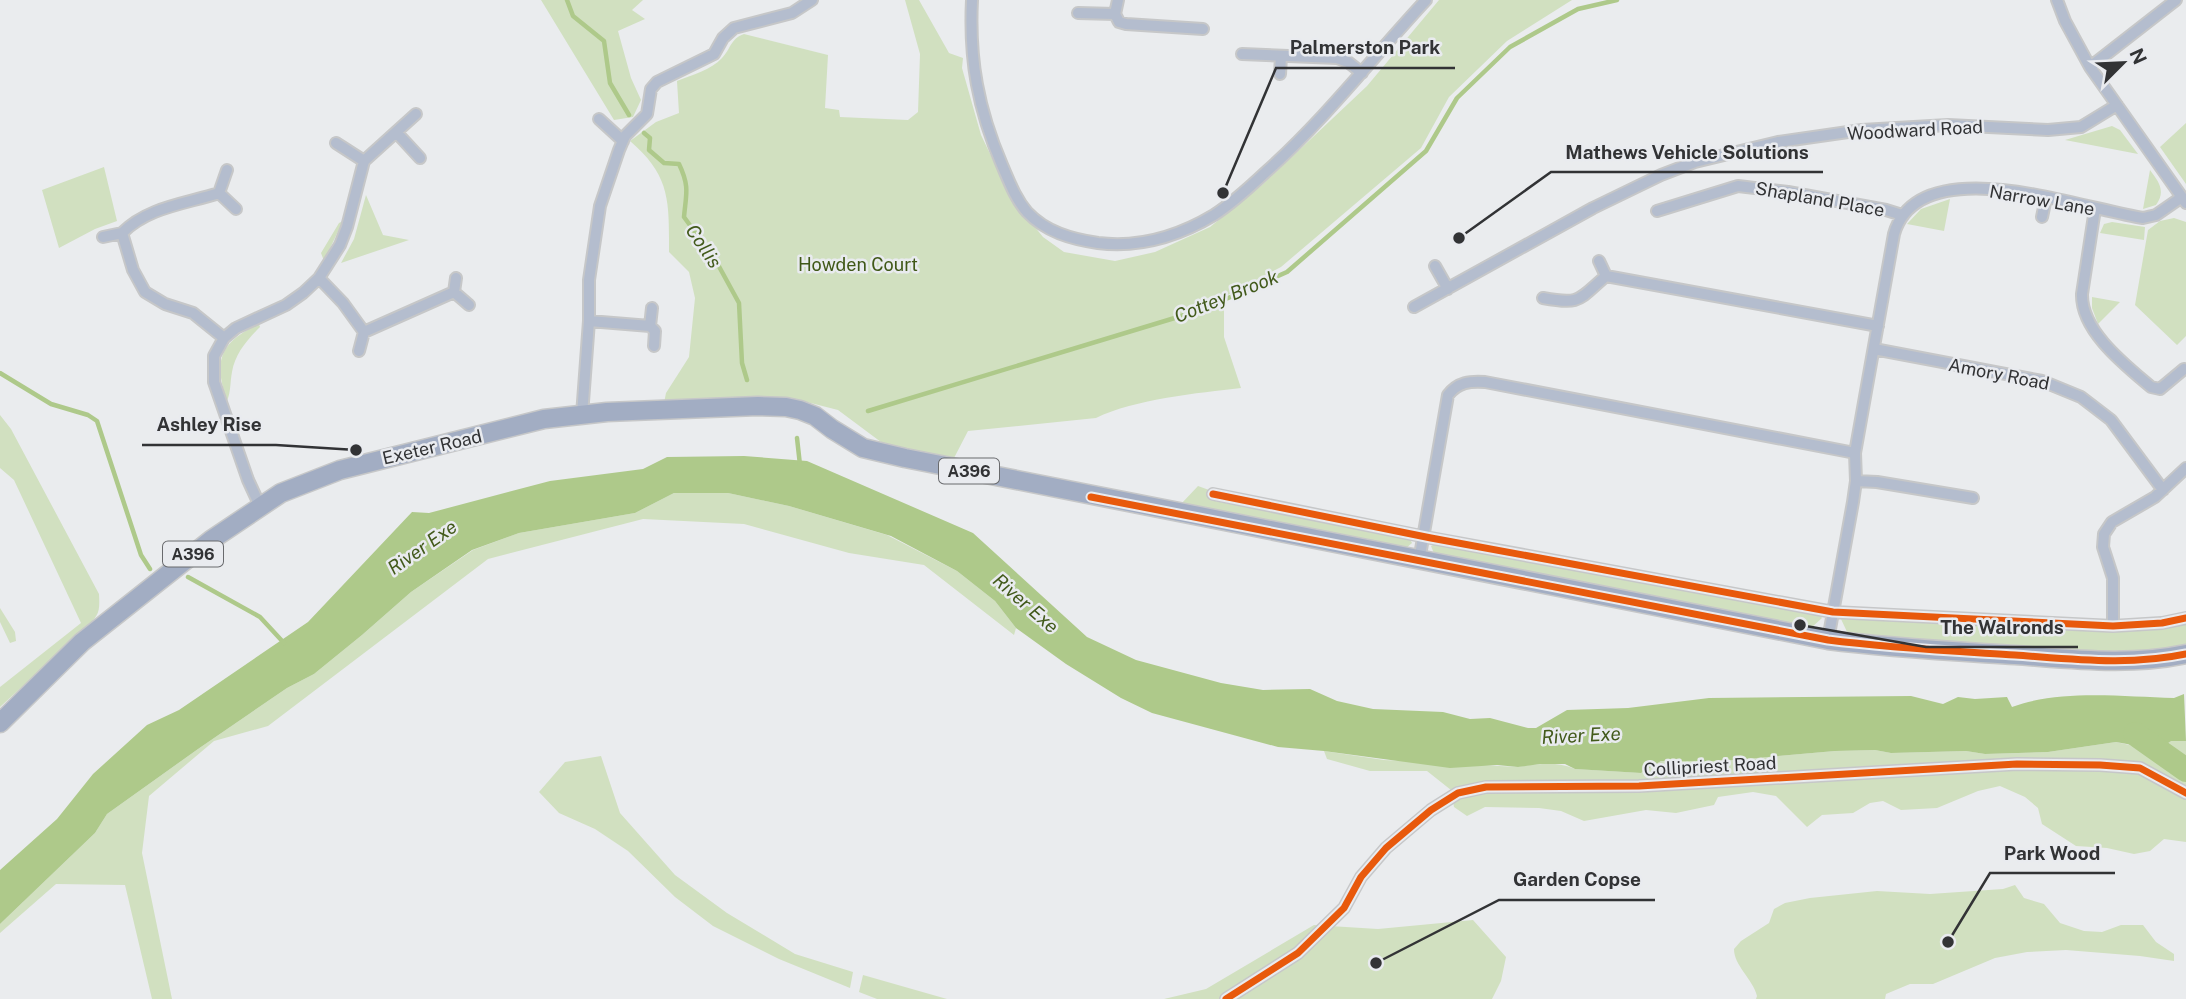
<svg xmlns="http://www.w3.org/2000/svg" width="2186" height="999" font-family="'Public Sans',sans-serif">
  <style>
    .green { fill: #d1e0c0 }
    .water { fill: #aec98a }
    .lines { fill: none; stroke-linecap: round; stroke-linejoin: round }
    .stream { stroke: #aec98a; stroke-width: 4.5 }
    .river { stroke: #aec98a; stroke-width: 24 }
    .minor-casing { stroke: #c6c7c8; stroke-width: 14 }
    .primary-casing { stroke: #c6c7c8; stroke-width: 21 }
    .minor { stroke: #b4bdce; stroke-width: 10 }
    .primary { stroke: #a2adc3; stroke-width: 18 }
    .cycleway-casing { stroke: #e9ebef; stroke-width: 11 }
    .cycleway { stroke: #e8590c; stroke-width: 7 }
    .labels { text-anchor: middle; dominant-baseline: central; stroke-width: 5; stroke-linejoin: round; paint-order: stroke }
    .shield { fill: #e9ebef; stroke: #696a6d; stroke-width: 2 }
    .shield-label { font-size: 16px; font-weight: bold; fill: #323335 }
    .street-label { font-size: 18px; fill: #323335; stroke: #e9ebef }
    .park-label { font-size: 18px; fill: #405818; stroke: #e9ebef }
    .water-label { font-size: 19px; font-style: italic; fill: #425a1b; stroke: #e9ebef }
    .leader { fill: none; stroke: #323335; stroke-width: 2.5 }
    .callout-dot { fill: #323335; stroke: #e9ebef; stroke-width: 2.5 }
    .callout-label { font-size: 19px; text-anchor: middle; font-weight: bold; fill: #323335; stroke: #e9ebef; stroke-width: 5; stroke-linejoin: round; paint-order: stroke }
  </style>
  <rect width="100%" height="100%" fill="#eaecee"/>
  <path class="green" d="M541,0H643L632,10L645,19L618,31L631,78L641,100L633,117L614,120Z
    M905,0H919L949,53L963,58L962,68L981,135L1012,199L1043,237L1064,252L1115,261L1155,252L1210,227L1262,185L1367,86L1439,0H1572L1507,41L1449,97L1421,148L1281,267L1224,297V337L1241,388C1198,393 1135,399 1096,418L968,431L954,458L889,448L838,410L795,399H746L664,403L666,393L689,357L695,298L689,272L669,252C669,202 671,176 630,141L656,122L679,113L677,81C692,75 711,70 722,58C731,49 730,39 744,34L828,55L825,108L839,110L840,117L908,120L918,112L920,54Z
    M2186,123V184L2160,147Z
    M2112,126L2120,130L2138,154L2065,140Z
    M104,167L117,221L95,229L59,248L42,190Z
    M2150,170C2159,182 2166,191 2156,205L2143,209Z
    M366,195L383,235L409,240L341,263L354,239Z
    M1950,199L1944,231L1907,224L1921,209Z
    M2174,218L2186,222V336L2177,345L2135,305L2148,230L2160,221Z
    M343,221L324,261L321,253L339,223Z
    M2112,222L2145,227L2144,240L2100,233L2104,224Z
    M2092,297L2120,302L2098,324L2092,308Z
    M259,324L260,327C247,340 235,354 232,372C230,382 231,391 227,401C213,360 220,342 259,324Z
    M0,415L11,429L99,594C100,613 99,615 85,629L0,707V687L81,623L14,480L0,468Z
    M1198,486L1209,490L1210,500L1392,535L1410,539L1412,543L1404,550L1181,504Z
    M674,493H728L789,506L887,535L957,571L995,601L1016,628L1014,635L924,565L849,553L744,524L643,519L488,559L268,726L214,741L149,796L142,853L172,999H152L125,885L56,884L0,933V924L95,833L107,814L198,749L287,688L314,674L362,635L411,592L473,550L519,533L635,513Z
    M1435,544L1818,613L1822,618L1811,628L1805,625V621L1797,619L1795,627L1435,556L1431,546Z
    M0,608L15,632L16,641L10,643L0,622Z
    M1846,617L2142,631L2186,624V646L2123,653L2005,649L1848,634L1841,619Z
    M2171,740L2186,741V842L2164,839L2150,851L2134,854L2107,848L2076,846L2042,824L2038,808L2025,797L2000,786L1978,791L1937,808L1901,810L1883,801L1870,803L1853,813L1822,815L1807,827L1776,796L1753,792L1718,797L1714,805L1676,813L1646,810L1584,821L1561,811L1539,808L1485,807L1467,816L1454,807L1451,790L1427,771H1370L1327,759L1324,751L1384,760L1518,767C1537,764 1557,761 1575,769L1641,773L1661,761H1723L1835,751L1875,750L1891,753L1966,751L1985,754L2048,752L2116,742L2161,752L2171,748L2167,743Z
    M601,756L620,813L675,875L727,913L795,954L853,972L850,988L779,959L713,926L675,897L628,851L595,829L559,813L539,792L565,762Z
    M2015,885L2024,898L2044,904L2060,923L2084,931L2102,932L2121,925H2143L2156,942L2174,954V961L2140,956L2066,950L2027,952L1995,958L1933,984H1910L1886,994L1885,999H1756L1757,996C1753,979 1734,966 1734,949L1741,941L1769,923L1774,909L1785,903L1810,898L1877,891L1930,894L2003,889Z
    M1473,920L1506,957L1501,981L1492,999H1164L1206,989L1314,925L1378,929Z
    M863,975L947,999H877L859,992Z"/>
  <path class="water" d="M744,456L807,461L973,533L1087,637L1136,660L1221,683L1263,690L1310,689L1337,701L1373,709L1443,712L1470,719L1490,718L1528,728H1536L1567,710L1628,708L1709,698L1911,696L1943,704L1958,697L1975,699L2007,697L2012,707C2060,689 2123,697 2174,698L2184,694L2186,741H2171L2168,743L2172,749L2161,752L2152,759L2138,746L2116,742L2048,752L1985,754L1966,751L1891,753L1875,750L1835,751L1723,761H1661L1641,773L1575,769L1565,764H1540L1518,767L1497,765L1450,768L1324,751L1278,747L1152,713L1121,698L1066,664L1016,628L995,601L957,571L891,536L789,506L728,493H674L635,513L519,533L472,550L411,592L362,635L314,674L287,688L198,749L107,814L95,833L0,924V870L57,819L93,774L147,725L179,710L308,622L412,512L429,513L550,481L643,469L667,457Z"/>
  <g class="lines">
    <path class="stream" d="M567,0L573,16L604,41L610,83L629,115
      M644,133L650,138L649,150L664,163L679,164C690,187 686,194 684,217L716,261L739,303L742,363L747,380
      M0,373L51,404L88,415L97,421L141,555L150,569
      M868,411L1201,310L1287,272L1426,151L1457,98L1510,47L1578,9L1617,0
      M797,438L800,465
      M188,577L260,617L284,643"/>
    <path class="river" d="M2135,734L2186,770"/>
    <defs>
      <path id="minor" d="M972,0C969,60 978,109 1002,165C1009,181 1015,198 1027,212C1046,232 1071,239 1098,243C1139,248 1179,236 1214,215C1233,203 1251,186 1267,171C1325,119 1373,57 1426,0
        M1118,0L1115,14L1119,22L1126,24L1203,29
        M2057,0L2065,21L2090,67L2186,203
        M1078,13L1115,14
        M1242,54L1337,58L1348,62L1362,73
        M2090,67L2176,0
        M1280,74L1281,56
        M599,119L623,141
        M396,132L420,158
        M336,143L364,161
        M219,193L236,209
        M2095,209L2082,294C2081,331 2125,365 2151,387L2160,389L2184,369
        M1657,211L1738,186L1788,192L1886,210L1902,215
        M2042,217L2046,198
        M122,233C148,207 185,204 219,193L227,170
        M103,237L122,233L133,270L145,292L165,304L193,313L224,338
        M1599,261L1606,276
        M1435,266L1448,289
        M319,278L343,303L364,332L454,292
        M456,278L454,292L469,305
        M1543,298C1581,305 1578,300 1606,276L1878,326
        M1414,307L1593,208L1661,175L1695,162L1778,142L1862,130L1948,125L2048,130L2081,127L2117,105
        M652,308L650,326L655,331L654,346
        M589,321L650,326
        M1874,349L2042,381L2081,397L2111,420L2163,490
        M359,351L364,332
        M582,415L589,321V280L600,206L619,150L625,136L647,114L651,89L657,82L714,54L723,38L734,28L792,13L812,0
        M1856,481L1877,482L1973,498
        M1213,494L1431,538L1833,612L2113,626L2162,623L2186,618
        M260,506L248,480L214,382V356L224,338L236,328L286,305L303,293L319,278L340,245L347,227L364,161L416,114
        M1419,561L1448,395C1458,382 1470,381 1485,382L1855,453
        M2113,626V578L2103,547L2104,534L2112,522L2155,497L2186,468
        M1828,640L1853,502L1856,481L1855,453L1894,234C1919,148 2083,209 2143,218L2156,215L2182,197
        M1226,999L1298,953L1344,908L1361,877L1386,848L1431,810L1458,793L1486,787L1639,786L2017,764L2100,765L2140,768L2186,793"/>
      <path id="primary" d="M0,723L82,642L211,540L281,493L340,470L544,419L607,412L758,406L786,407L800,410L815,416L832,429L863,448L905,458L1828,640C1890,648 1952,651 2015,655C2072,659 2130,666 2186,654"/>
    </defs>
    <use href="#minor" class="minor-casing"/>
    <use href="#primary" class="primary-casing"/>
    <use href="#minor" class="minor"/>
    <use href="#primary" class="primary"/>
    <defs>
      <path id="cycleway" d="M1213,494L1431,538L1833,612L2113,626L2162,623L2186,618
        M1091,497L1828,640C1890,648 1952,651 2015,655C2072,659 2130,666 2186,654
        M1226,999L1298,953L1344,908L1361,877L1386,848L1431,810L1458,793L1486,787L1639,786L2017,764L2100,765L2140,768L2186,793"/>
    </defs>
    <use href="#cycleway" class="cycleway-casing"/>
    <use href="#cycleway" class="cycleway"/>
  </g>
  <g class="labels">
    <g class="shield">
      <rect x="939" y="458.5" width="60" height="25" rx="5"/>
      <rect x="163" y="541.5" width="60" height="25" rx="5"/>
    </g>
    <g class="shield-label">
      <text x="969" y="471">A396</text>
      <text x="193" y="554">A396</text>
    </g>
    <g class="street-label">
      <text transform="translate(1915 130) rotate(-3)">Woodward Road</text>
      <text transform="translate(1820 199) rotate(10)">Shapland Place</text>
      <text transform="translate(2042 200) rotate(10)">Narrow Lane</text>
      <text transform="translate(1999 374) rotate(11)">Amory Road</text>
      <text transform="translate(432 447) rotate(-13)">Exeter Road</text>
      <text transform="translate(1710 766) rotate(-3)">Collipriest Road</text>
    </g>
    <g class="park-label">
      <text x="858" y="264">Howden Court</text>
    </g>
    <g class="water-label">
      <text transform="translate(704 246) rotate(56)">Collis</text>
      <text transform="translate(1226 296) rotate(-22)">Cottey Brook</text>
      <text transform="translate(422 547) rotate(-35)">River Exe</text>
      <text transform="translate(1026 603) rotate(41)">River Exe</text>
      <text transform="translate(1581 735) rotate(-3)">River Exe</text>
    </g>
  </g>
  <path class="leader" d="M1223 193L1276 68H1455M1459 238L1551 172H1823M356 450L276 445H142M1800 625L1926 647H2078M1948 942L1990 873H2115M1376 963L1499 900H1655"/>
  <g class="callout-dot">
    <circle cx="1223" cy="193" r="7"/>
    <circle cx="1459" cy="238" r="7"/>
    <circle cx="356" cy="450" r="7"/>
    <circle cx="1800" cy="625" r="7"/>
    <circle cx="1948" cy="942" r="7"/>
    <circle cx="1376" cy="963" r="7"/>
  </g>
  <g class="callout-label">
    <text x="1365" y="54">Palmerston Park</text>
    <text x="1687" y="159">Mathews Vehicle Solutions</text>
    <text x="209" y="431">Ashley Rise</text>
    <text x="2002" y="634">The Walronds</text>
    <text x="2052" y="860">Park Wood</text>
    <text x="1577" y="886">Garden Copse</text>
  </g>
  <g transform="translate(2123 63) rotate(66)" stroke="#e9ebef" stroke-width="5" paint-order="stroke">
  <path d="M0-5L12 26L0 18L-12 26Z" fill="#323335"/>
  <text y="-10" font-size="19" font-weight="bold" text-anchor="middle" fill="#323335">N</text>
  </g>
</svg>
